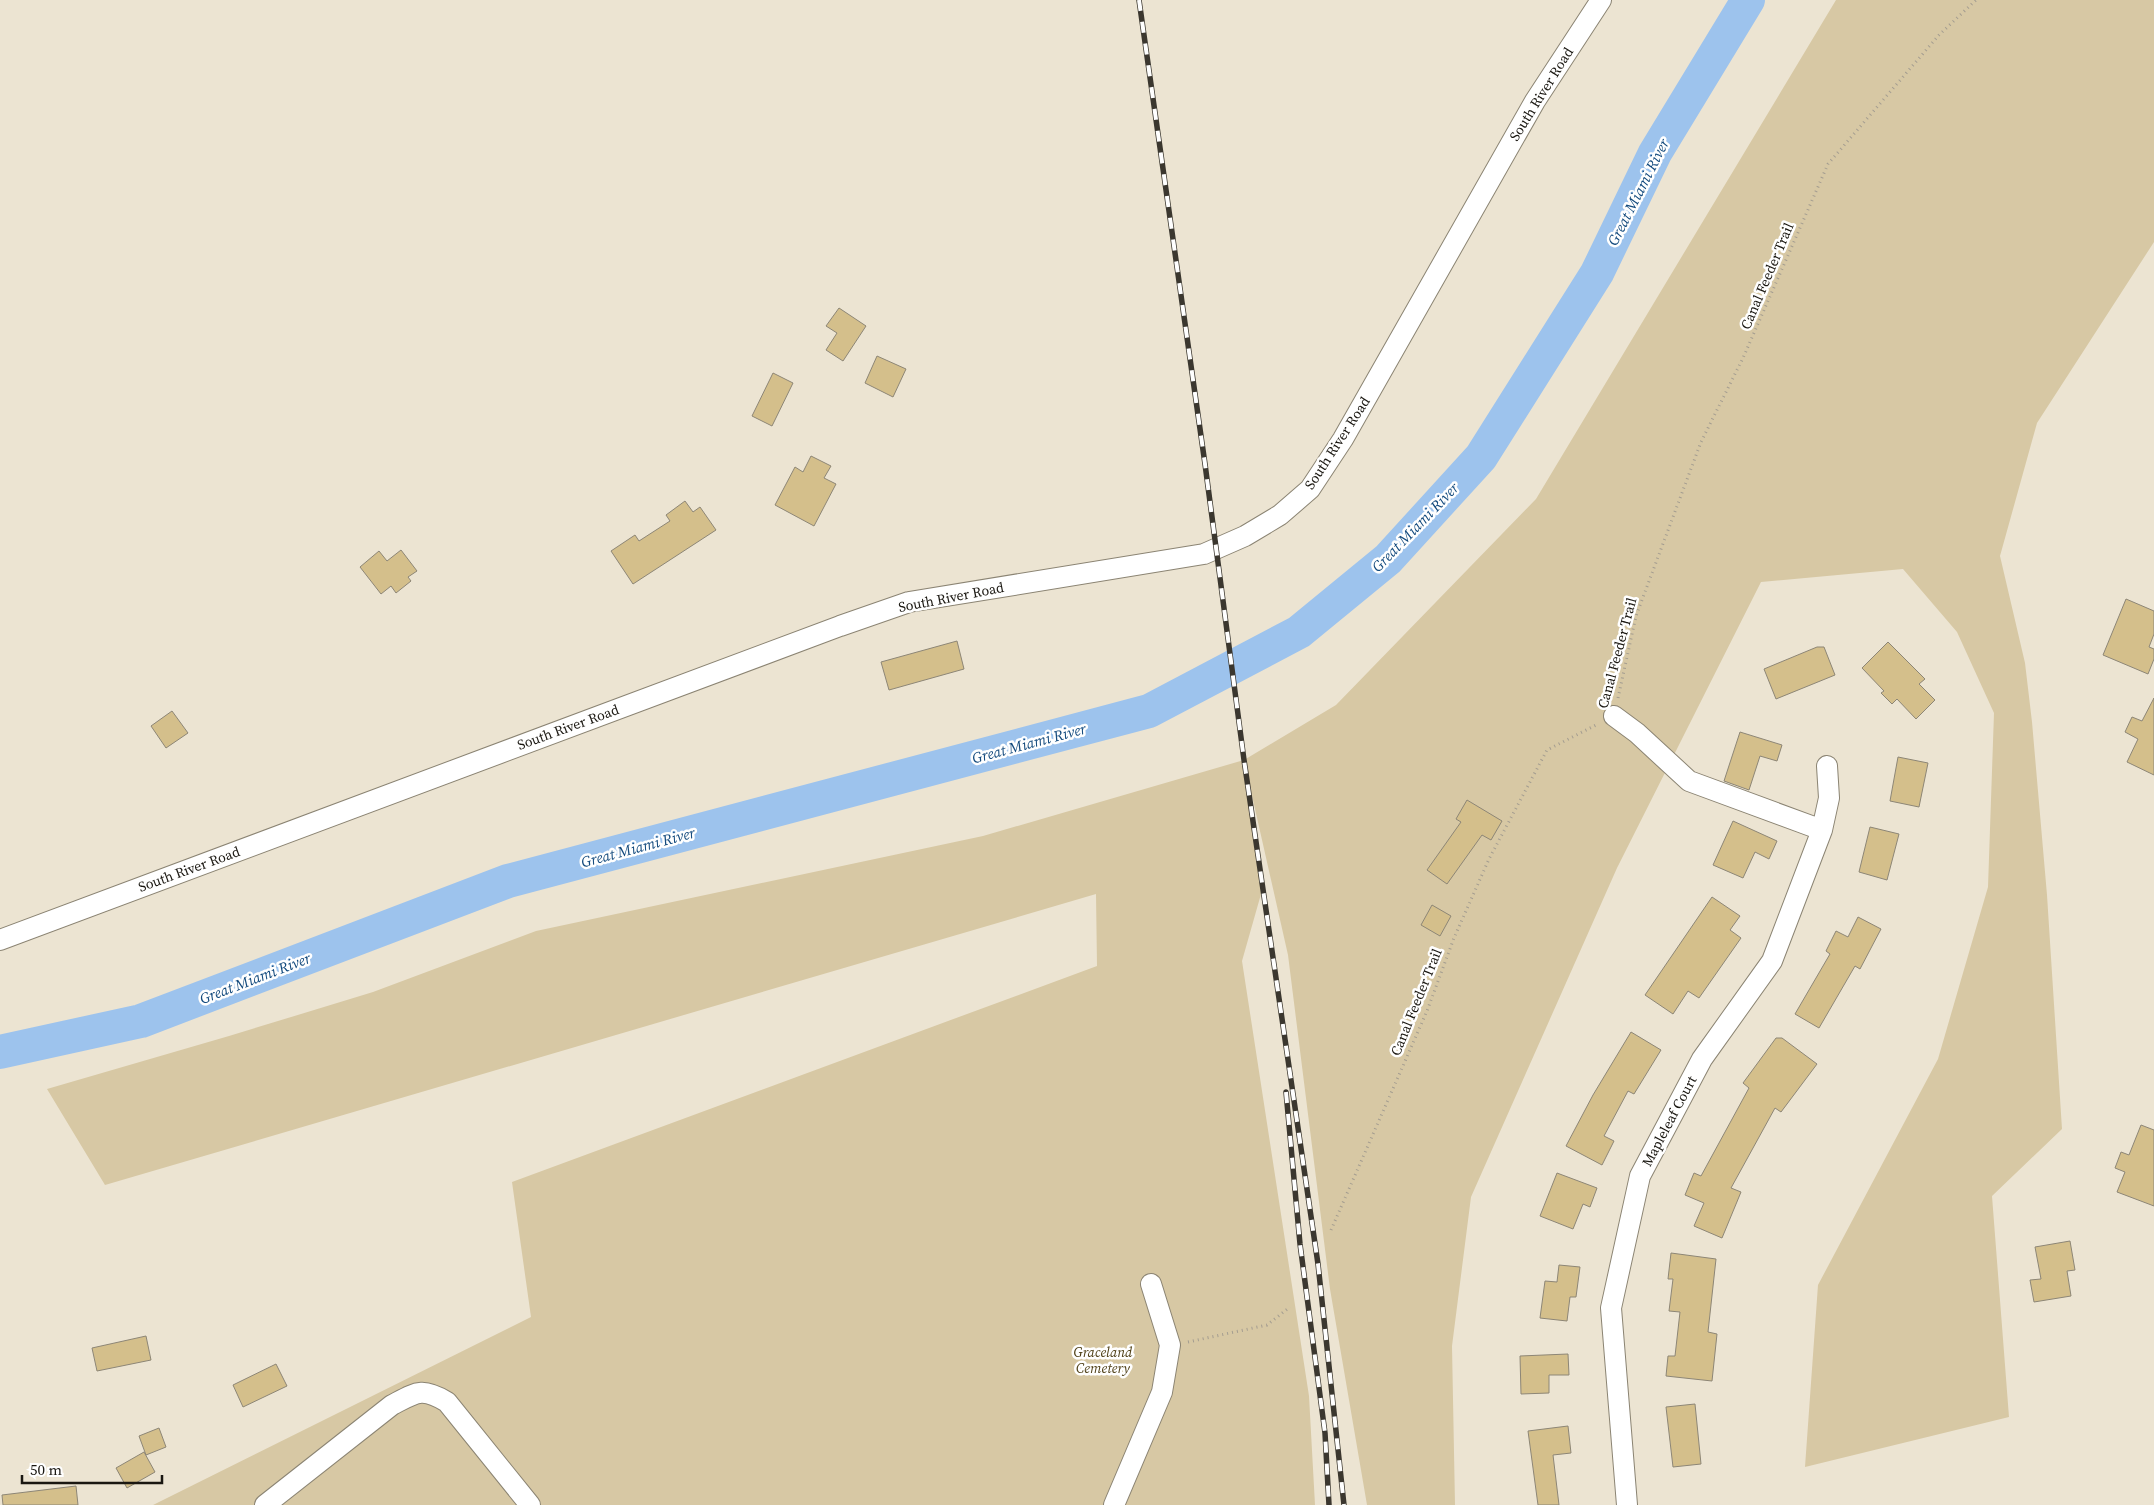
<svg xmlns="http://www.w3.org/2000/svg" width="2154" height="1505" font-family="'Source Serif 4',serif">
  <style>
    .green { fill: #d7c8a4 }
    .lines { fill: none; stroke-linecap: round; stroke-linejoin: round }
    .river { stroke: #9dc3ed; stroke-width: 34 }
    .building { fill: #d4bf8b; stroke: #8d8676 }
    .minor-casing { stroke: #8b8473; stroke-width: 22 }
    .path { stroke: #a49d90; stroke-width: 3; stroke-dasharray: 1 4; stroke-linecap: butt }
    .minor { stroke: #fff; stroke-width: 20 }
    .rail-casing { stroke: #3b372f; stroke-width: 5.5 }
    .rail { stroke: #fff; stroke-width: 4; stroke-dasharray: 11; stroke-linecap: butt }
    .labels { text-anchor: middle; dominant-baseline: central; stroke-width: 5; stroke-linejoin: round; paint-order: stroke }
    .street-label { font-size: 14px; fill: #1a1711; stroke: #fff }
    .park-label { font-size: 14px; font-style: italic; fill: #504118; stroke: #fff }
    .water-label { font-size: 15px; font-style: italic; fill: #134a7d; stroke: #fff }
  </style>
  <rect width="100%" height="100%" fill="#ece4d2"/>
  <path class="green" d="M1836,0H2154V242L2037,423L2000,556L2025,663L2032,722L2047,895L2062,1129L1992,1196L2009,1417L1805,1467L1818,1285L1938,1059L1988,887L1994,713L1957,632L1903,569L1761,582L1617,868L1471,1197L1452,1346L1455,1505H1367L1330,1289L1288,955L1246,769L1263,887L1242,961L1309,1396L1315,1505H153L531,1317L512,1182L1097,966L1096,894L105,1185L47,1089L229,1036L373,992L536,931L983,836L1244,760L1336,705L1536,499Z"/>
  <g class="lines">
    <path class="river" d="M0,1052L141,1021L508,881L1149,711L1299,632L1388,559L1481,457L1597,273L1655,153L1748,0"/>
  </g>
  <path class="building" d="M839,308L866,326L843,361L826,350L837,333L826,326Z
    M877,356L906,369L893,397L865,383Z
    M773,373L793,383L772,426L752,416Z
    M811,456L831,466L824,478L836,484L814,526L775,505L795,467L803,472Z
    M685,501L693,512L700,507L716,530L633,584L611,551L635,535L639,541L670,521L666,515Z
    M401,550L417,571L408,577L411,581L396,593L391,586L381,594L360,567L379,551L387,561Z
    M2126,599L2154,611V634L2149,647L2154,649V659L2148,674L2103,655Z
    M957,641L964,669L889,690L881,662Z
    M1888,642L1925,679L1919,684L1935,700L1916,719L1897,699L1892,704L1881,693L1884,691L1862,668Z
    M1817,647H1824L1835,675L1776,699L1764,669Z
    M2154,698V775L2127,762L2138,739L2125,732L2132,717L2142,721Z
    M172,711L188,733L166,748L151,726Z
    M1740,732L1782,745L1777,761L1760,756L1749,790L1724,781Z
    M1898,757L1928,763L1919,807L1890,801Z
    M1467,800L1502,821L1491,840L1482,835L1447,884L1427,870L1461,822L1456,819Z
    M1733,821L1777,841L1769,859L1755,852L1743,878L1713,865Z
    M1870,827L1899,834L1887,880L1859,872Z
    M1712,897L1740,916L1730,930L1741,938L1699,998L1688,991L1673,1014L1645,995Z
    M1432,905L1451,916L1440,936L1421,925Z
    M1858,917L1881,929L1860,969L1855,966L1819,1028L1795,1014L1830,954L1826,951L1836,931L1848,937Z
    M1631,1032L1661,1050L1634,1094L1628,1091L1604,1136L1614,1141L1602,1165L1566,1146L1593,1095Z
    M1776,1038H1782L1817,1064L1781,1112L1775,1108L1731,1188L1741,1192L1722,1238L1694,1226L1704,1203L1685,1195L1694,1173L1701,1176L1749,1088L1743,1083Z
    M2141,1125L2154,1130V1206L2117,1192L2125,1172L2115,1168L2121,1152L2129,1155Z
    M1557,1173L1597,1188L1590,1207L1583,1204L1573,1229L1540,1216Z
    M2070,1241L2075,1270L2067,1271L2071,1296L2034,1302L2030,1280L2041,1279L2035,1247Z
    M1671,1253L1716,1259L1708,1332L1717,1334L1712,1381L1666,1376L1668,1356H1675L1680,1312L1669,1311L1673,1279H1668Z
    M1559,1265L1580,1267L1576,1297H1570L1567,1321L1540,1318L1545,1281L1557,1282Z
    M146,1336L151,1360L97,1371L92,1348Z
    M1568,1354L1569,1375H1549V1393L1521,1394L1520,1356Z
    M276,1364L287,1386L243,1407L233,1385Z
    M1695,1404L1701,1464L1673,1467L1666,1407Z
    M1568,1426L1571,1453L1553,1455L1559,1505H1538L1528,1431Z
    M159,1428L166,1447L146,1455L139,1436Z
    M144,1452L155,1472L127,1488L116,1468Z
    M76,1486L78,1505H3L2,1495Z"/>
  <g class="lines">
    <defs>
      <path id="minor" d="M1614,716L1637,733L1689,781L1822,830
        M0,940L840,626L909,602L1204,554L1245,536L1280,515L1310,489L1343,439L1535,101L1601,0
        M265,1505L392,1405C417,1392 422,1387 447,1402L530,1505
        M1114,1505L1162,1392L1170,1345L1151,1284
        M1627,1505L1611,1308L1640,1176L1702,1059L1772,961L1822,830L1829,798L1827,766"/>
    </defs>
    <use href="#minor" class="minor-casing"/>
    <path class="path" d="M1618,698L1636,616L1701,442L1743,358L1828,164L1939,35L1976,0
      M1331,1230L1427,1011L1454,938L1489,859L1547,750L1598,724
      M1188,1342L1267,1325L1290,1307"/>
    <use href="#minor" class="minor"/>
    <defs>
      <path id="rail" d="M1139,0L1205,464L1244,760L1318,1264L1344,1505
        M1286,1092L1300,1244L1325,1433L1329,1505"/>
    </defs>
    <use href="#rail" class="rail-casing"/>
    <use href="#rail" class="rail"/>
  </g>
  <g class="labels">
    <g class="street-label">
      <text transform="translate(1541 94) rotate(-58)">South River Road</text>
      <text transform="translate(1767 276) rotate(-67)">Canal Feeder Trail</text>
      <text transform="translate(1337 443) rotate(-57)">South River Road</text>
      <text transform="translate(951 597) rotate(-11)">South River Road</text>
      <text transform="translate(1617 653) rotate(-75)">Canal Feeder Trail</text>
      <text transform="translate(568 727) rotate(-20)">South River Road</text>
      <text transform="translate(189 869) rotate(-20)">South River Road</text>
      <text transform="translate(1416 1002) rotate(-68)">Canal Feeder Trail</text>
      <text transform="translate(1669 1121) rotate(-62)">Mapleleaf Court</text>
    </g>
    <g class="park-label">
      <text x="1103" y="1352">Graceland<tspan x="1103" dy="16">Cemetery</tspan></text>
    </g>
    <g class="water-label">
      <text transform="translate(1638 192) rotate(-63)">Great Miami River</text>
      <text transform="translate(1415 527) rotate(-46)">Great Miami River</text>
      <text transform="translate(1029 743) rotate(-15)">Great Miami River</text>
      <text transform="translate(638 847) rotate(-15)">Great Miami River</text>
      <text transform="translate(255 978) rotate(-21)">Great Miami River</text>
    </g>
  </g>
  <path d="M22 1475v8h140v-8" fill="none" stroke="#1a1711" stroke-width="2.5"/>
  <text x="30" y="1475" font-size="15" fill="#1a1711" stroke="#ffffff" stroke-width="4" paint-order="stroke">50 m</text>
</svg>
